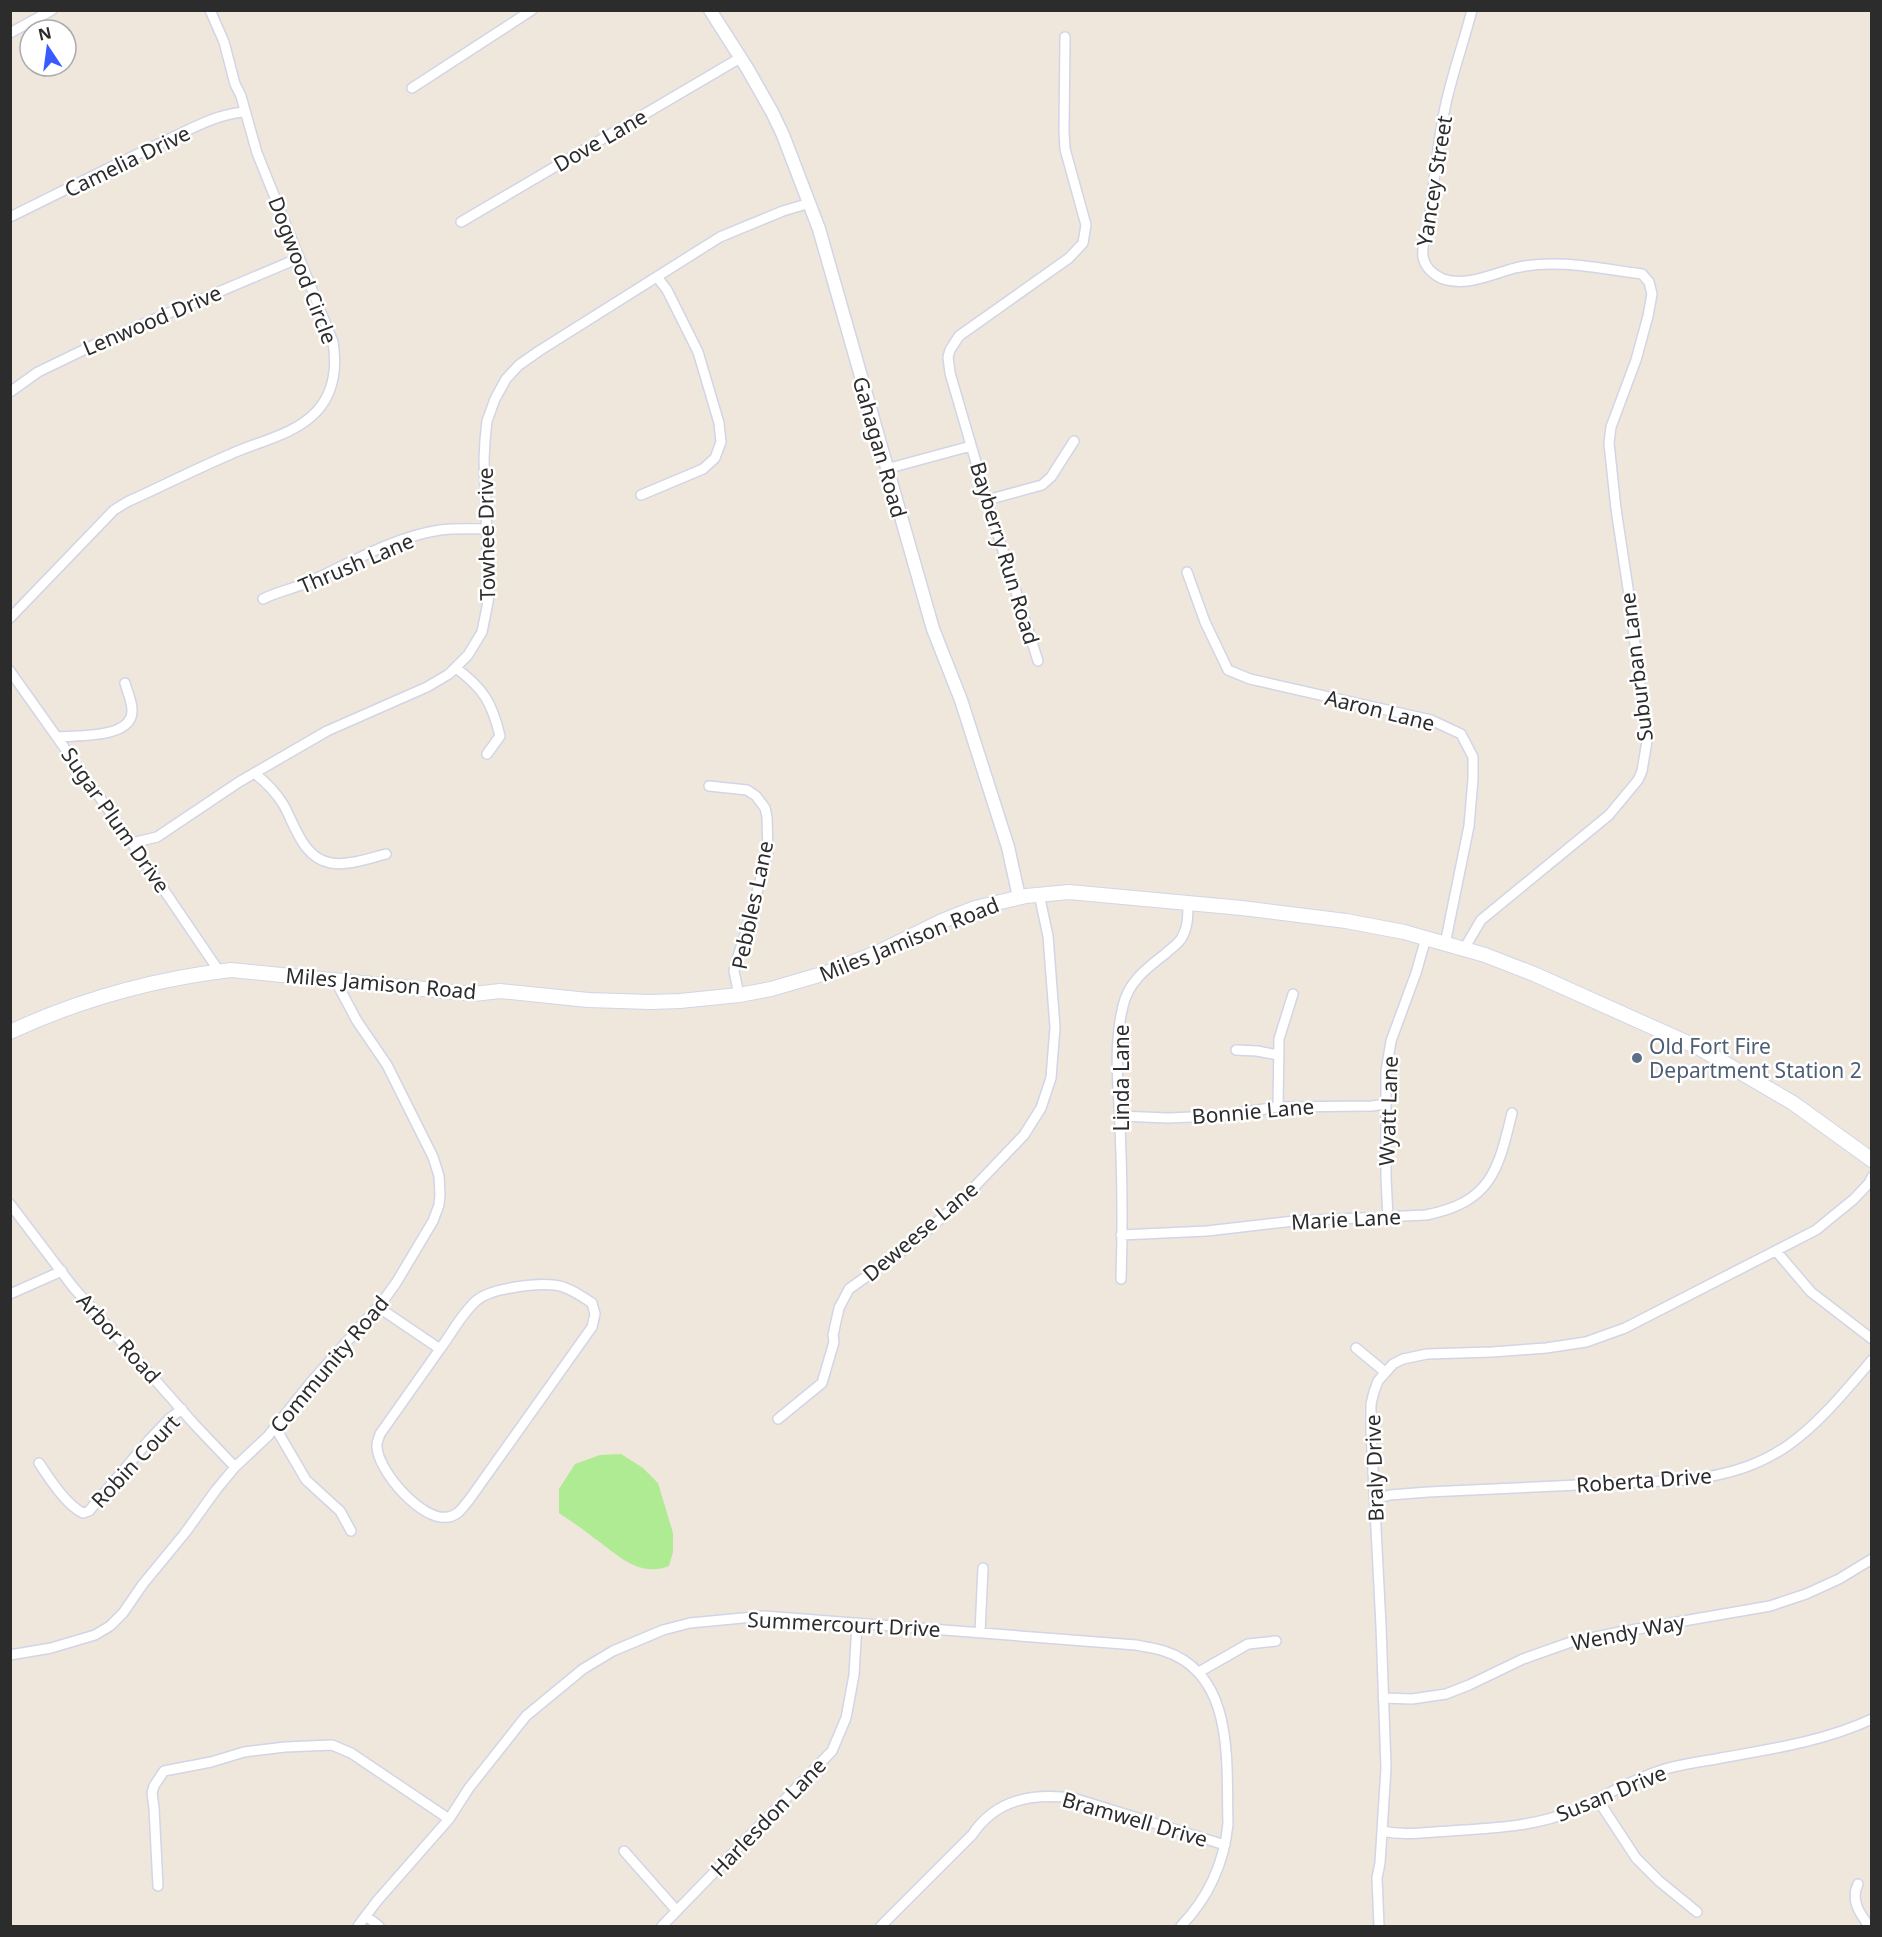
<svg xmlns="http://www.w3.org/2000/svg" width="1882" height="1937" font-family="'Noto Sans',sans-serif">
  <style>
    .green { fill: #afeb93 }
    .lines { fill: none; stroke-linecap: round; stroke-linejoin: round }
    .minor-casing { stroke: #d1d5e6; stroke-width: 12 }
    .tertiary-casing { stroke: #d1d5e6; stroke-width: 15 }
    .secondary-casing { stroke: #d1d5e6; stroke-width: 16 }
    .minor { stroke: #fff; stroke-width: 9 }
    .tertiary { stroke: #fff; stroke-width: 12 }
    .secondary { stroke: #fff; stroke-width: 14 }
    .service-dot { fill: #5c6f8a; stroke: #fff; stroke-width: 2 }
    .labels { text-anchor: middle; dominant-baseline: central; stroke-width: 5; stroke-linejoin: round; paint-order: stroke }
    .street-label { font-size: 21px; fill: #2c2c2c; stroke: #fff }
    .service-label { font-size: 21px; fill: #4e5e75; stroke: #fff; text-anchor: start }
  </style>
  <rect width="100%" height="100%" fill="#efe7dc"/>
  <path class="green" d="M621,1454L643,1468L658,1483L673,1533V1552L669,1566C638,1578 617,1554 594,1538C583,1529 571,1521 559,1513V1489L575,1464L600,1455Z"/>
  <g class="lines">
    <defs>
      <path id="minor" d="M10,33L52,10
        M412,88L532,10
        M10,217C61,192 112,166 163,142C189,130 216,114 244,112
        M461,222L740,58
        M10,392L38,372L98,343L299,258
        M886,469L971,446
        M641,495L703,469L715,458L721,442L719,423L698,352L667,290L657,277
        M987,500L1042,485L1051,477L1074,441
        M1187,572L1205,622L1228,670L1250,679L1431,720L1461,734L1473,757V779L1469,826L1445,944
        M263,599C278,591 294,589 311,581C352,562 394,537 440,530C455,528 471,529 487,529
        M10,618L114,510L127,502C162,486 196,469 231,454C259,441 295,435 317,411C334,392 337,367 333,342L257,153L241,96L235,84L224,42L210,10
        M1038,661L987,500L950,373L948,357L950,350L959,336L1069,258L1083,243L1086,225L1065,149L1064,131L1065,37
        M456,668C484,689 492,703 500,736L487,754
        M10,671L132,843L219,971
        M59,737C77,735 133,739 132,710C132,701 127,691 125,683
        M254,773C266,782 275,791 283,804C295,824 302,858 331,863C348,866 370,858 386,854
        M709,786L747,790L756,796L765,808L767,817L768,852L747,929L736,962L734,971L739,995
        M132,843L157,837L239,782L327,731L427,687L449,674L468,655L482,632L488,602L489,592L484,460L485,440L487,421L495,399L506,379L519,365L539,351L720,237L783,211L810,203
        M1464,949L1481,920L1609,815L1638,780L1642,771L1647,741L1645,715L1640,685L1629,595L1616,509L1609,443L1611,427L1636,360L1648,316L1652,294L1649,282L1642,274C1601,269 1556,258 1515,268C1492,274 1467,287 1443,279C1433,275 1425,267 1423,257C1421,242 1429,226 1430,212C1435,175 1438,139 1446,103C1453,72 1464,41 1472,10
        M1236,1050L1257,1051L1278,1055
        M1278,1107L1279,1039L1293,994
        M1119,1116L1168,1118L1216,1116L1278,1107L1372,1106L1386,1104
        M10,1204L73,1287L195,1425L235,1467
        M1388,1218L1386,1178V1071L1391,1041L1416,973L1426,938
        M1121,1235L1207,1231L1294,1221L1426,1215C1491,1202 1498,1171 1512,1113
        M1776,1251L1811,1292L1872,1339
        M1121,1279C1123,1221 1122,1163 1119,1106C1117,1073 1115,1038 1123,1006C1128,982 1147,968 1165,954C1170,949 1177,945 1181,939C1188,928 1188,916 1188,903
        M10,1294L62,1271
        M378,1307L440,1349C452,1333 462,1313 477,1300C492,1288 536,1283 554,1285C567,1286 581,1296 592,1303L595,1314L592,1327L469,1500C463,1507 458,1516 448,1517C422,1522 378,1471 377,1447C376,1443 379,1438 380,1434L440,1349
        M1356,1348L1385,1372
        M778,1419L822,1383L834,1342L833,1335L839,1308L849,1289L909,1246L959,1203L1024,1135L1041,1108L1051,1078L1055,1027L1048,936L1039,894
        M275,1427L306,1480L340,1511L351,1531
        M39,1463C49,1478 66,1505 83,1513L89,1511L150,1439L170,1418L182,1409
        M1375,1499L1390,1495L1428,1492L1685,1480C1781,1470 1812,1430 1872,1360
        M980,1632L983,1568
        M10,1655L51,1648L95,1635L110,1626L123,1613L143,1584L185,1533L216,1490L235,1467L268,1436L311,1382L383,1301L396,1283L433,1221L439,1205L440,1195L439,1176L433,1157L387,1065L357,1021L335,980
        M1199,1672L1248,1644L1276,1641
        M1383,1698L1412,1699L1446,1694L1469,1685L1523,1659L1571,1642L1620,1632L1770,1606L1806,1594L1839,1579L1872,1559
        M1598,1800L1636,1858L1659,1881L1697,1912
        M1382,1831C1405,1836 1426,1832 1450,1831C1491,1828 1534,1827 1572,1811C1601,1799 1628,1781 1659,1771C1679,1764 1701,1762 1721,1758C1772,1749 1825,1741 1872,1719
        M624,1851L677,1911
        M1858,1884C1850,1900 1860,1914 1869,1926
        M158,1886L154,1808L152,1793L154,1786L164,1771L211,1762L244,1752L285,1747L332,1745L351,1753L449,1819
        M366,1916L379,1926
        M358,1926L377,1901L449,1819L469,1788L526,1716L583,1669L613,1651L663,1630L690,1623L764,1616L1136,1645C1145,1647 1155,1648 1164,1651C1236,1674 1226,1764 1228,1824C1224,1863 1208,1898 1181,1926
        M662,1926L832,1751L846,1718L854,1675L857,1623
        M881,1926L972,1835C996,1799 1032,1793 1073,1798L1225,1845
        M1379,1926L1377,1878L1380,1863L1386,1768L1381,1626L1371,1431V1404L1374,1392L1378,1381L1393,1364L1403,1359L1427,1354L1492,1352L1546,1348L1586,1342L1625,1328L1816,1230L1854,1199L1869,1183L1872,1177"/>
      <path id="tertiary" d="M710,10L747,68L772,112L783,135L819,229L933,629L961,700L1008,847L1019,897"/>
      <path id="secondary" d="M10,1032C81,999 154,979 231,970L474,994L500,991L588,1000L650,1002L680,1001L739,995L771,989L829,972L881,951L942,921L975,908L1026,896L1069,892L1242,908L1346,921L1404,932L1485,955L1534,974L1699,1048L1793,1103L1872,1160"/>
    </defs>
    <use href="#minor" class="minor-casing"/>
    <use href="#tertiary" class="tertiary-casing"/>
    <use href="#secondary" class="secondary-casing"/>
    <use href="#minor" class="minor"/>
    <use href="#tertiary" class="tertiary"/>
    <use href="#secondary" class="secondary"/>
  </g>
  <circle class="service-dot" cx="1637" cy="1058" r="6"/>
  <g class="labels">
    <g class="street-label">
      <text transform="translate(600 140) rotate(-30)">Dove Lane</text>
      <text transform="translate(127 161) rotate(-26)">Camelia Drive</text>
      <text transform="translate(1434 181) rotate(-81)">Yancey Street</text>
      <text transform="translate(303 270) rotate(69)">Dogwood Circle</text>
      <text transform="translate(152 320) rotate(-23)">Lenwood Drive</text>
      <text transform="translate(880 447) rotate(74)">Gahagan Road</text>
      <text transform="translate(486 534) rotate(-91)">Towhee Drive</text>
      <text transform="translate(1005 553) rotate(73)">Bayberry Run Road</text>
      <text transform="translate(356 563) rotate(-23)">Thrush Lane</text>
      <text transform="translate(1636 667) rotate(-97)">Suburban Lane</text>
      <text transform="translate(1380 710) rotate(14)">Aaron Lane</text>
      <text transform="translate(116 820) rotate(55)">Sugar Plum Drive</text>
      <text transform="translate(752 905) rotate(-78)">Pebbles Lane</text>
      <text transform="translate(909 939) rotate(-22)">Miles Jamison Road</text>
      <text transform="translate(381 983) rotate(5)">Miles Jamison Road</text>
      <text transform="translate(1121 1078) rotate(-90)">Linda Lane</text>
      <text transform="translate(1253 1111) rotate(-5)">Bonnie Lane</text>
      <text transform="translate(1388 1111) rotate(-88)">Wyatt Lane</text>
      <text transform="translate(1346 1219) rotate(-3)">Marie Lane</text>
      <text transform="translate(920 1231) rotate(-40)">Deweese Lane</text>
      <text transform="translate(119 1338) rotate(48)">Arbor Road</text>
      <text transform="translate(329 1364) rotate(-50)">Community Road</text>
      <text transform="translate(135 1461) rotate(-47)">Robin Court</text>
      <text transform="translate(1374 1468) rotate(-92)">Braly Drive</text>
      <text transform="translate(1644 1480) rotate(-4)">Roberta Drive</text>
      <text transform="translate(844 1624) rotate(3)">Summercourt Drive</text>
      <text transform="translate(1628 1632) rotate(-11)">Wendy Way</text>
      <text transform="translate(1611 1793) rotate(-22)">Susan Drive</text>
      <text transform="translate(768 1817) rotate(-46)">Harlesdon Lane</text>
      <text transform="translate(1135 1819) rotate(16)">Bramwell Drive</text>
    </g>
    <g class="service-label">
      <text x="1649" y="1046">Old Fort Fire<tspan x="1649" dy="24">Department Station 2</tspan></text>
    </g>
  </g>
  <rect width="1882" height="1937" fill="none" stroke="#2c2c2c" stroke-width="24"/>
  <g transform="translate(48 48) rotate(347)"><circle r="28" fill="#ffffff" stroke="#ababab" stroke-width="1.5"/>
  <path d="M0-4.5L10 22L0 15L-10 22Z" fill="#395aff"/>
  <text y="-9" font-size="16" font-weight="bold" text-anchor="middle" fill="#2c2c2c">N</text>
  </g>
</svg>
